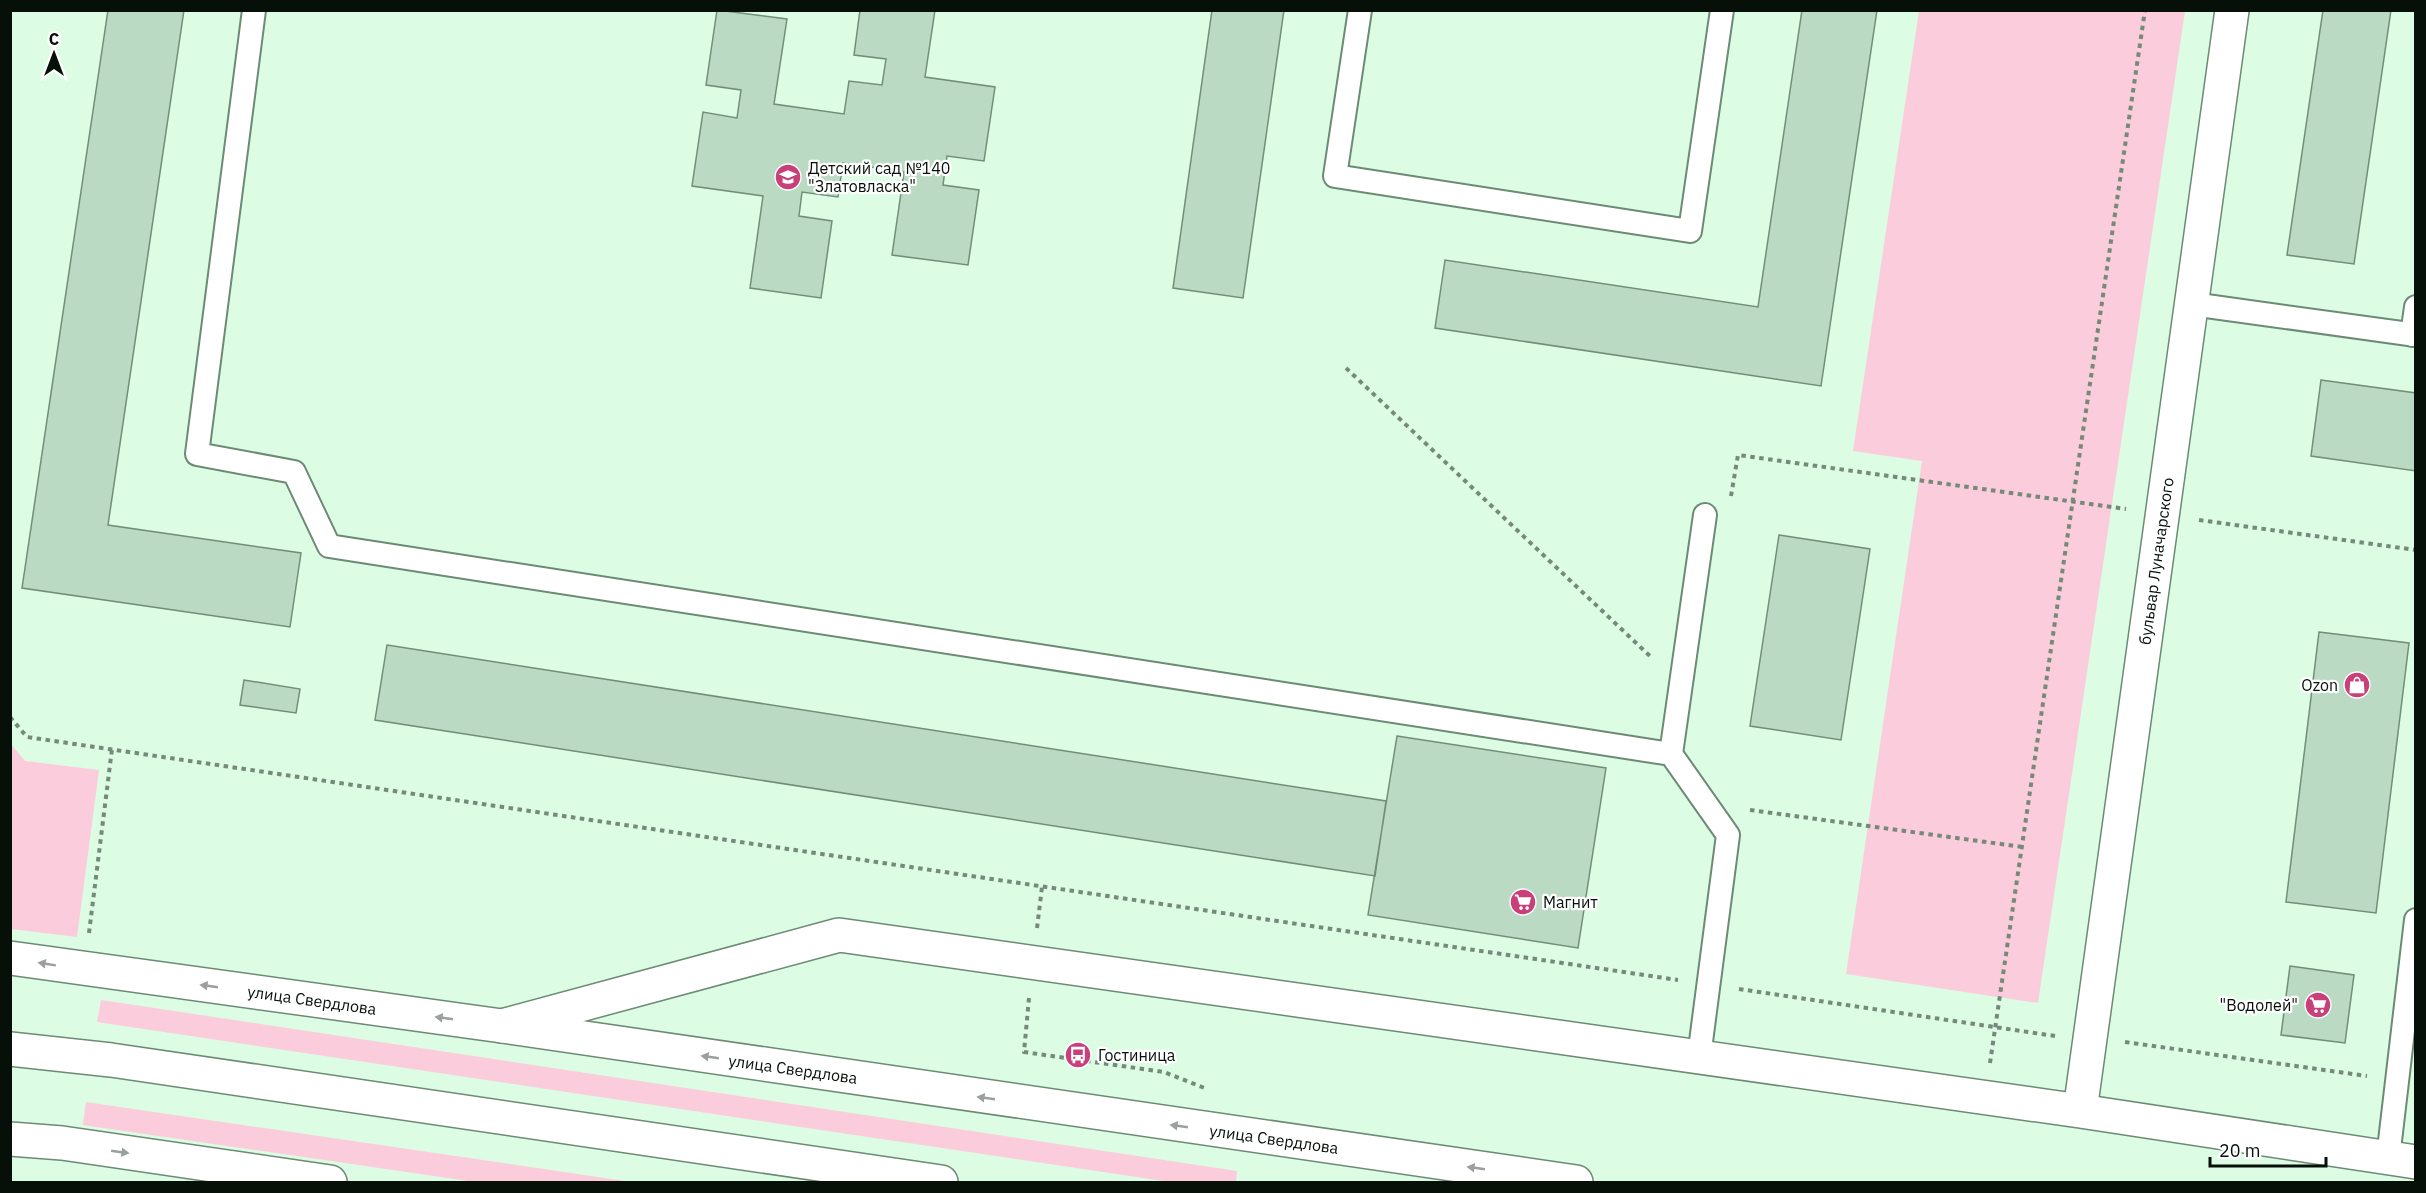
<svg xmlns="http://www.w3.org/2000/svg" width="2426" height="1193" font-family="'IBM Plex Sans',sans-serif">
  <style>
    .green { fill: #fbccdb }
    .building { fill: #bbdac3; stroke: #728e79; stroke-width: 1.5 }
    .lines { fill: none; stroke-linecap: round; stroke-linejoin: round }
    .service-casing { stroke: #6d8a74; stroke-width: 26 }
    .minor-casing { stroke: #6d8a74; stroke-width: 36 }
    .secondary-casing { stroke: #6d8a74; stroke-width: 36 }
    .path { stroke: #758a7a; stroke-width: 4; stroke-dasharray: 4.5 4.5; stroke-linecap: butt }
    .service { stroke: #fff; stroke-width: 22 }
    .minor { stroke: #fff; stroke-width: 33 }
    .secondary { stroke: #fff; stroke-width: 33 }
    .oneway { fill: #9b9f9d }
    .labels { text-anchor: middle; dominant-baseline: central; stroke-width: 4.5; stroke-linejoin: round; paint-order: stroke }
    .poi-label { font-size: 16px; fill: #061009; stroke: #fff; text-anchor: start }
    .street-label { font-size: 16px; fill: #061009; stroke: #fff }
  </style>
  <rect width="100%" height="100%" fill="#dcfce4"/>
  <path class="green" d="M1919,11H2185L2038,1003L1846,974L1922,461L1853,451Z
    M10,743L25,761L99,770L77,937L11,929Z
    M101,1000L1237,1171L1236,1182H1170L97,1022Z
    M86,1102L632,1182H475L83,1125Z"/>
  <path class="building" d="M108,10H184L108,525L301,553L290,627L22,588Z
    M717,10L787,19L774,104L844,114L849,81L882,85L886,59L854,55L860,10H935L925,77L995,87L984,161L947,156L943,185L979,190L968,265L892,255L904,172L843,163L838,197L802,192L799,216L832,221L821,298L750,288L763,196L692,186L703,112L737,118L741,90L706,85Z
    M1212,10H1284L1243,298L1173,288Z
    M1802,10H1877L1821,386L1435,328L1445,260L1758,307Z
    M2323,10H2391L2354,264L2287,255Z
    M2321,380L2416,393V471L2311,456Z
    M1779,535L1870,549L1841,740L1750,726Z
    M2319,632L2409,643L2376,913L2286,902Z
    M387,645L1386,801L1375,876L375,720Z
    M244,680L300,689L296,713L240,705Z
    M1397,736L1606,768L1578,948L1368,915Z
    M2290,966L2354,975L2345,1043L2281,1035Z"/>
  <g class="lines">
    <defs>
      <path id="service" d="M254,10L197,454L294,472L329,546L1671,754L1728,835L1699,1057
        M1360,10L1335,176L1690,231L1722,10
        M2192,304L2416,335
        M2412,335L2416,307
        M1671,754L1705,515
        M2388,1158L2416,920"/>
      <path id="minor" d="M502,1026L839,935L2080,1111L2416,1162
        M2080,1111L2232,10"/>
      <path id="secondary" d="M10,958L502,1026L1576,1182
        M10,1049L111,1060L941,1182
        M10,1139L62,1143L330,1182"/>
    </defs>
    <use href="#service" class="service-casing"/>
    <use href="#minor" class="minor-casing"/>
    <use href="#secondary" class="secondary-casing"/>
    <path class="path" d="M1346,368L1653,659
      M1731,496L1738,455L2126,509
      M2199,520L2416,550
      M10,717L27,737L1678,980
      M1750,810L2023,847
      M1037,928L1042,887
      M89,933L112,749
      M1739,989L2055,1036
      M1029,998L1024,1052L1164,1072L1207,1089
      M2125,1042L2367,1076
      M1990,1063L2145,10"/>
    <use href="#service" class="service"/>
    <use href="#minor" class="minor"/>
    <use href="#secondary" class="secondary"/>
  </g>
  <defs><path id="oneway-solid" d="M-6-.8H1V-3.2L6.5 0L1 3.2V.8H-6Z" transform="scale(1.5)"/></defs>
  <g class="oneway">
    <use href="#oneway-solid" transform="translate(47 964) rotate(-171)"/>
    <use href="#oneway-solid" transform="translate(209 986) rotate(-172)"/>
    <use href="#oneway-solid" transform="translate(444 1018) rotate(-172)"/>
    <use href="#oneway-solid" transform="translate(710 1057) rotate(-172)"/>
    <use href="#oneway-solid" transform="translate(986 1098) rotate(-172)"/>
    <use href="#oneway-solid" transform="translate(1179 1126) rotate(-172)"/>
    <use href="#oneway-solid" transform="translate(120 1152) rotate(8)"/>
    <use href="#oneway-solid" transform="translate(1476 1168) rotate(-172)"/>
  </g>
  <defs>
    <symbol id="school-disc" viewBox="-11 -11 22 22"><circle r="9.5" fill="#c83f79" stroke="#fff"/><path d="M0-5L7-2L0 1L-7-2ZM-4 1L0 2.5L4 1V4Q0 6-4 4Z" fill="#fff"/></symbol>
    <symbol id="shop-disc" viewBox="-11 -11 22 22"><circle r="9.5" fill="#c83f79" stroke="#fff"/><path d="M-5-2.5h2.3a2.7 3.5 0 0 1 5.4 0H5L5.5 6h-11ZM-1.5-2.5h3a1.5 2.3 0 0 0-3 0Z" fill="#fff"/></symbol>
    <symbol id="supermarket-disc" viewBox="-11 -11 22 22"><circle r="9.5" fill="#c83f79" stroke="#fff"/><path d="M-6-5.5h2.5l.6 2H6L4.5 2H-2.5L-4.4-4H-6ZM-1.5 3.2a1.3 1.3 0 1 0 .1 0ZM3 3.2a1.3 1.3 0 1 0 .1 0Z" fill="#fff"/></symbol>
    <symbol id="bus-disc" viewBox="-11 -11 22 22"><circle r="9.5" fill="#c83f79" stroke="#fff"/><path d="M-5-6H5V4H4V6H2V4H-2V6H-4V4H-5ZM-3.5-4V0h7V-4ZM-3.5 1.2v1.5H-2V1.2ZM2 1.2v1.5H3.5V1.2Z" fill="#fff"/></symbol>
  </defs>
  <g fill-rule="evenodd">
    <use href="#school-disc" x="773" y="162" width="30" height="30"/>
    <use href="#shop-disc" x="2342" y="670" width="30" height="30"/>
    <use href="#supermarket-disc" x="1508" y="887" width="30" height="30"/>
    <use href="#supermarket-disc" x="2303" y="990" width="30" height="30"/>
    <use href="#bus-disc" x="1063" y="1040" width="30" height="30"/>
  </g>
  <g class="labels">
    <g class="poi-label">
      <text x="808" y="168">Детский сад №140<tspan x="808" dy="18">"Златовласка"</tspan></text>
      <text x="2338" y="685" text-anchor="end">Ozon</text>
      <text x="1543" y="902">Магнит</text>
      <text x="2298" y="1005" text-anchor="end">"Водолей"</text>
      <text x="1098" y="1055">Гостиница</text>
    </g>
    <g class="street-label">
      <text transform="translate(2156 561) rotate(-82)">бульвар Луначарского</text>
      <text transform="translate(312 1000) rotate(8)">улица Свердлова</text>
      <text transform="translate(793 1069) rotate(8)">улица Свердлова</text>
      <text transform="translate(1274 1139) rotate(8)">улица Свердлова</text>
    </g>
  </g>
  <rect width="2426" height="1193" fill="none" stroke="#061009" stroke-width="24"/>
  <g transform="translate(54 54)" stroke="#ffffff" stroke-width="4.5" paint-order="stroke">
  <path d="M0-4.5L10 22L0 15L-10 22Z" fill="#061009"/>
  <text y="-9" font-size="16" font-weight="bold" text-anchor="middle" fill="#061009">С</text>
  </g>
  <path d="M2210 1157v9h116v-9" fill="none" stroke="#061009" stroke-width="3"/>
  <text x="2219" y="1157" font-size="18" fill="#061009" stroke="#ffffff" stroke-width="4.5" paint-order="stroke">20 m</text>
</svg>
